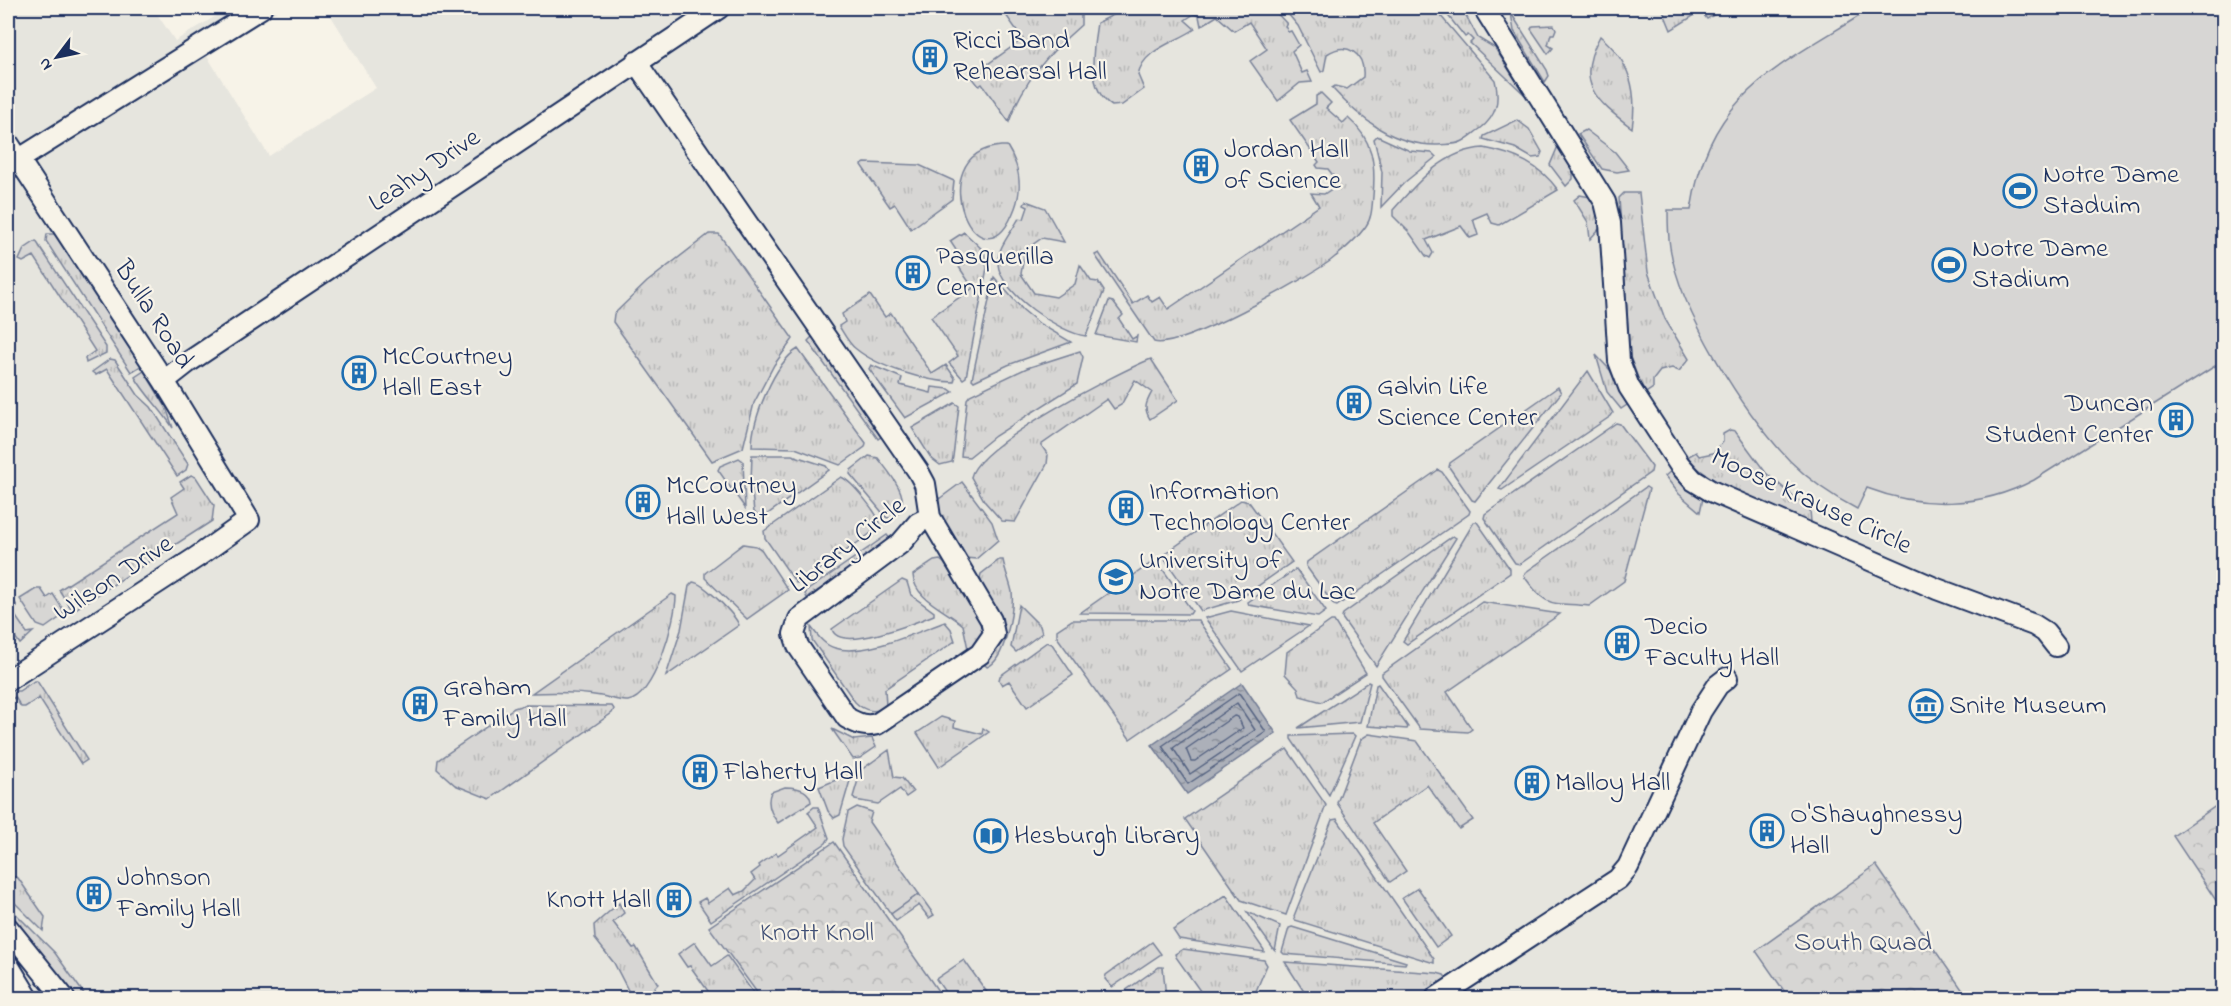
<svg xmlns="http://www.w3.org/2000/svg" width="2231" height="1006" font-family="'Indie Flower',sans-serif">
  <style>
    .built { fill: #e6e5de }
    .grass { fill: url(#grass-tufts); stroke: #798299; stroke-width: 1.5 }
    .park { fill: url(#park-crowns); stroke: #798299; stroke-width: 1.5 }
    .garden { fill: url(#garden-dots); stroke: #798299; stroke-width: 1.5 }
    .pitch { fill: #d7d6d4; stroke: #798299; stroke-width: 1.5 }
    .water { fill: url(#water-ripples); stroke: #727c95; stroke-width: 1.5 }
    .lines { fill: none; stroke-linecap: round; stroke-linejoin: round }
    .shore { stroke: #556382; stroke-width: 1.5 }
    .street-casing { stroke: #1b2f5e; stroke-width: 24 }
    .street { stroke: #f7f3e8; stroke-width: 20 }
    .labels { text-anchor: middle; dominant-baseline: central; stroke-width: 4.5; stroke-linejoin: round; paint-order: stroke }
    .poi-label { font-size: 27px; fill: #1b2f5e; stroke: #f7f3e8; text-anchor: start }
    .street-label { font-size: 27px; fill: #1b2f5e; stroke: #f7f3e8 }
    .park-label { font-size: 27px; fill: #415076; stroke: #f7f3e8 }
  </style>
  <defs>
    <pattern id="grass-tufts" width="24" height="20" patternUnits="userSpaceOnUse" patternTransform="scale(1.5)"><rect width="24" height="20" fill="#d7d6d4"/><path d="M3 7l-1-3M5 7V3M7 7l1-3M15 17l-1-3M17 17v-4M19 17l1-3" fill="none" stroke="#b8b8b8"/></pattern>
    <pattern id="park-crowns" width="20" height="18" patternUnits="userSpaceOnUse" patternTransform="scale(1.5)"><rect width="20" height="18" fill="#d7d6d4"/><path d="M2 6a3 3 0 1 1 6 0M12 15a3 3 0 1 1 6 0" fill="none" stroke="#b8b8b8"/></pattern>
    <pattern id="garden-dots" width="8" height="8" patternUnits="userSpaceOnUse" patternTransform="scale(1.5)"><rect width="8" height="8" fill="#d7d6d4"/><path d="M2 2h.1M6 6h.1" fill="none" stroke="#b8b8b8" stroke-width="1.8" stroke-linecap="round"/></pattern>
    <pattern id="water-ripples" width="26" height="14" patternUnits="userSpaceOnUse" patternTransform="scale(1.5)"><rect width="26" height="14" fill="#acb0b9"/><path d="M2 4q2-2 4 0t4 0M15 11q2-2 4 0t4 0" fill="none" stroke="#8b909a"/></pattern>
  </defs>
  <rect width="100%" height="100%" fill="#f7f3e8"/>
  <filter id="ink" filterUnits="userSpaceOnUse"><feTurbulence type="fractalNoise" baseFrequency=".0167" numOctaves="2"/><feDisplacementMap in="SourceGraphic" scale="12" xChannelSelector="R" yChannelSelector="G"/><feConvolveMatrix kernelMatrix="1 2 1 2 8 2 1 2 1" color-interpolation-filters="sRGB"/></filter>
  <g filter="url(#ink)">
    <path class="built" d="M8,8H153L175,41L229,8H281L207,56L269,156L376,88L326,8H2223V998H8Z"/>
    <path class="grass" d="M1001,8H1081V25C1049,53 1023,81 1009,122L982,84L979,86L971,76L1023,39Z
      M1127,8H1272L1287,24L1285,26L1288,32L1291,31L1299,45L1292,51L1302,73L1307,71L1312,82L1300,83L1278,101L1250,61L1267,49L1249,22L1234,31L1217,16L1201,26L1199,16L1194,14L1185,20L1195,29C1175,43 1143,49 1138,75L1144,89L1122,105L1112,106C1086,89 1093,49 1097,23Z
      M1283,8H1434L1495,80C1500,100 1497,116 1480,129C1474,133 1468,139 1461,142C1455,145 1445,144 1438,145C1394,146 1360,119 1332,88L1335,86L1347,89L1363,77C1365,53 1347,41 1327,54L1324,70L1321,72L1298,26Z
      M1442,8H1462L1478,38L1495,48L1525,95L1470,43L1473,40L1468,35L1465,37Z
      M1662,8H1725L1707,19L1701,11L1671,30Z
      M1511,13L1547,70L1549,76L1545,82L1514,31Z
      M1554,25L1556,29L1554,34H1551L1548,45L1553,48L1548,54L1531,29L1533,26Z
      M1600,36C1630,61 1638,91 1632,128C1596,101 1574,83 1600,36Z
      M1321,93L1331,103L1326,108L1343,123L1348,118C1373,139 1376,164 1373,196C1372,206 1372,218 1366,226C1357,239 1343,251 1330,261C1305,279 1181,350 1154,342L1095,255L1099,253L1133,304L1147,295L1152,302L1160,297L1168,309L1319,206L1311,193L1324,194L1333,188L1335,178L1328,169L1318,168L1316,165L1319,162L1290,120L1316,104V96Z
      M1517,120L1529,129L1542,152L1540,157L1532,158L1515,148L1483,139L1484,136Z
      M1586,130L1615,152L1629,170L1617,172L1602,169L1578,134Z
      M1377,136L1410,151L1432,153L1436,157L1405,182L1381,207L1382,172L1374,139Z
      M1001,146H1007C1019,165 1023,187 1015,208C981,299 917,153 1001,146Z
      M1558,146L1573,170V179L1566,186L1550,165Z
      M1484,148C1515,154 1540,165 1558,190L1499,225L1492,223L1487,213L1473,219L1478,235L1470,238L1461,226L1426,240L1433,253L1430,258L1426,256L1409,232L1393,216V210C1418,182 1444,150 1484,148Z
      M865,163L919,165L954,181L952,199L911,229L895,204L890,207L861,165Z
      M1624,193H1639L1648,272L1665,319L1689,359L1679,371L1672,368L1660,371L1653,380V388L1644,394L1630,357L1619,198Z
      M1580,195L1590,197L1599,211L1600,228L1590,239L1588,222L1574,200Z
      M1026,201L1045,208L1064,242L1042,238L1025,250L1021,274L1034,293L1056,297L1075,284L1080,265L1091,281L1098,282L1104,291L1086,336C1060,333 1000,293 998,264C997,247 1012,232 1019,218L1024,219L1028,207L1024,205Z
      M964,232L984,251L987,268L966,377L963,379L949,363L958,356L931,317L973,288L959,267L964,262L950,241Z
      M47,234H55L60,239L141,366L131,372L46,241Z
      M709,234H719L793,339L774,365L754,403L743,448L712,461L613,322L614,314L647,282Z
      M36,241L106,347V353L86,363L85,358L95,351L34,256L23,262L19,260L24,249Z
      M994,277L1023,310L1040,324L1071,342L1008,365L974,381L972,379Z
      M870,295L885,317L891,313L932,374L946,365L955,378L954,382C927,382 878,367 856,349C849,344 844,334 839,326L845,322L842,314Z
      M1109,301L1113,302L1123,315L1119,319L1132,339L1137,336L1136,342L1096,335Z
      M813,336L882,436L878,439L808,341Z
      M798,349L866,443L865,447L840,465L795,448L752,447C752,420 774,363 798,349Z
      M1080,351L1083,357L1077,384L995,436L969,457L961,456L967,399L970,395L1027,368Z
      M1596,355L1610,370L1627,405L1621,409L1607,392Z
      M110,359L115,360L138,395L151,407L188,464L186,470L177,476L107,369L96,375L92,372Z
      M1151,359L1178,400L1150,419C1143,408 1146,403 1152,392L1135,380L1121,405L1114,409L1107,399L1041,445L1048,455L1047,464L1015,522L1002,521L985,502L971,477C977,445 1118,372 1151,359Z
      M871,365L902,378L900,385L931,393L932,387L949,389L953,392L905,418L869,369Z
      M144,371L166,407L173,428C162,410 146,396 135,377Z
      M1588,371L1613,413L1611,416L1502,490L1499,489Z
      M1558,387L1561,393L1475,501L1472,500L1449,467L1450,463Z
      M955,403L959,406L953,457L952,462L940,465L931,458L912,428Z
      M1616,423L1620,424L1652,467L1651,472L1520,564L1515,563L1484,518L1485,514Z
      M1730,430L1735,431L1766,473L1810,510L1811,522C1776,507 1708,486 1687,457L1696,452L1699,456L1713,453L1723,442V434Z
      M752,455H792L826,466L829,470L762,518L754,512L751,482Z
      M869,456L878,458C890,474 918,503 891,519L886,517L850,474L851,470Z
      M739,458L743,461L745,508L718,470L720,466Z
      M1438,470L1442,472L1470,511L1469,514L1337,606L1334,605L1306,566L1307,562Z
      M1672,470L1687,488L1703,498L1700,512L1679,494L1665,476Z
      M191,475L196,477L214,505L212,521L77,608L70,607L59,590L178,513L171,497L184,488L180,482Z
      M841,477C852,481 879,515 881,526L802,582L796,583L765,538L764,531Z
      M962,482L992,522L998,540L976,559L965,558L939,520L935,502Z
      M1646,487L1649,489L1624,581L1589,606C1551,602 1548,610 1524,576L1526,572Z
      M1241,500L1249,502L1292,562L1238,600L1201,611L1164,558L1166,553Z
      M1474,522H1477L1510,569V573L1407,644L1403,641Z
      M887,535L891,540L807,598L805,594L808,590Z
      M1453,536L1456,538L1376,666L1342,618L1343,614Z
      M743,544L756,546L761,549L788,590L747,619L705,578V573Z
      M940,560L944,563L982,624L983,633L974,646L968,649L963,625C946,610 914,599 913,575L934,561Z
      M999,560H1003C1005,571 1010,582 1012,592C1014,610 1005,661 987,667L984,664L990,659L1001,639L980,578L981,574Z
      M1154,561H1157L1192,611L1190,614L1080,613Z
      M1296,569L1326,611L1318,617L1249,605L1248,602Z
      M902,580L907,582L911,595L934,612V615C917,622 839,654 832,629Z
      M693,582C704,583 735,615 739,625L666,676L681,630L689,586Z
      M36,589H41L47,598L53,594L64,611L62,616L45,628L37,625L20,599Z
      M672,594L676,596C676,618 655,697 628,701C620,702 609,697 601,696C579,692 555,692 532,693Z
      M1482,602L1560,614L1447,692L1472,729L1468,732L1420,729L1382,676V673Z
      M15,603L17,606L12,611L27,633L33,632L20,644L8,627V607Z
      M1019,605L1040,626L1042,633L1016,652L1011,647Z
      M1231,611L1309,626L1242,671L1205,618Z
      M1072,620H1198L1232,669L1130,739L1057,637V630Z
      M1331,621H1334L1366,673L1322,702L1300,696L1298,688L1285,674L1287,652Z
      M945,622L951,629L955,641L885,689L886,706C876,714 864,711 855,702L812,640L811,627C818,636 824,645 835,648C864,657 917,632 945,622Z
      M1047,642L1052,644L1073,675L1027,707L1009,681L1002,685L999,680L1000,676Z
      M34,681H37L87,760L81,764L39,698L25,707H21L15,697L8,702V691H19Z
      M1368,682L1370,683L1360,722L1298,728Z
      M1378,684L1408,727L1407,729L1368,726L1376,685Z
      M524,705L612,706L614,709L612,713L490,799L455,785L437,769L438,760L514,708Z
      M941,717L955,721L954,727L982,734L983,728L989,732L939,767L917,733Z
      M832,729L854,740L872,738L876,747L860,758L853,759Z
      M1353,734L1355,736L1329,795L1291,739V736Z
      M1369,734L1417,741L1473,820L1459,829L1427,785L1373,823L1406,871L1390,882L1337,803L1361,739Z
      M1287,749L1326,805L1286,915L1241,900L1185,819Z
      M889,750L894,777L902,778L913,792L906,797L900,789L878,804L855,800L853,797L861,770Z
      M848,775L851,777L840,815L834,818L828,811L819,787Z
      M785,787C797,787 810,789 811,802L778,823C771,814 766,803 771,792Z
      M814,807H818L829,838L826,843L711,921L698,902L705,898L708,903L730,888L735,895L744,891L755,880L751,874L760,867L759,865L776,853L778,855L818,827L808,812Z
      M857,807L872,812L869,822L919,894L891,914L843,846L842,839L848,812Z
      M1337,819L1434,959V963L1295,920L1294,916L1332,820Z
      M12,876L18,878L45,917L43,931L8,896V879Z
      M1418,888L1451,936L1436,947L1402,898Z
      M1226,895L1264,950V952L1179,939L1173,930Z
      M619,903L624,913L613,922L633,948L636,947L658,984L654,988L661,998H632L614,963L595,939L594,925Z
      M8,906L55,953L87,998H70L8,920Z
      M1247,912L1280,926L1275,951L1274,950Z
      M1292,927L1406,962L1405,964L1284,954L1282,952L1289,928Z
      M695,942L712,966L727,956L757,998H713L690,966L687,967L678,954Z
      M1152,942L1161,954L1112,987L1105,979L1106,975Z
      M1183,949L1264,960L1267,965L1253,998H1205L1176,957L1175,954Z
      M964,960L991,998H949L936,979Z
      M1285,962L1437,973L1444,975L1448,980L1418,998H1308Z
      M1159,967H1163L1166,998H1115Z"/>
    <path class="park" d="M2223,801V911L2173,836Z
      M834,842L943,998H761L709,927Z
      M1876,865L1968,998H1789L1756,951Z"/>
    <path class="garden" d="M919,894L934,915L929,918L919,905L896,921L891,914Z"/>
    <path class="pitch" d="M1872,8H2223V361L2034,480C1981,508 1922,509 1867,488L1857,509C1832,496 1810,481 1790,461C1744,413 1680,312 1670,247C1668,235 1668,222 1668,210H1691C1709,91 1781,66 1872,8Z"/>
    <path class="water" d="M1242,683L1276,733L1187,794L1152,745Z"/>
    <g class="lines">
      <path class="shore" d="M1239,693L1266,732L1188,784L1162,746Z
        M1237,703L1255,730L1190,774L1173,748Z
        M1234,716L1238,717L1243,728L1195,761H1191L1186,749Z"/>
      <defs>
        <path id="street" d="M1484,8L1605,202L1610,223L1619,361L1629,387L1679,464L1693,480L1711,491L1937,589L2034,625L2045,632L2056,646
          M636,62L918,471L925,484L930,517L991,620L994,634L980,654L877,724C865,727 858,724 847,718L798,646L794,634L799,619L901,543L918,523L930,517
          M8,143L164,381L249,520L197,557L8,680
          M18,160L261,8
          M164,381L187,363L719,8
          M8,928L64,998
          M8,965L28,998
          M1436,998L1618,879L1628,867L1701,711L1718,685L1727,678"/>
      </defs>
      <use href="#street" class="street-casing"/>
      <use href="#street" class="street"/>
    </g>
  </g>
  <defs>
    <symbol id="building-ring" viewBox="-11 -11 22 22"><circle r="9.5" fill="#f7f3e8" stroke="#1f6fb2" stroke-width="1.5"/><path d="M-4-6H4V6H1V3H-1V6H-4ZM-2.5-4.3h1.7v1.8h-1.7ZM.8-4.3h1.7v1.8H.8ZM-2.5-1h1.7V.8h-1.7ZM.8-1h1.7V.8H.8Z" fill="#1f6fb2"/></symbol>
    <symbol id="stadium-ring" viewBox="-11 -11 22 22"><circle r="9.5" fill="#f7f3e8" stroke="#1f6fb2" stroke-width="1.5"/><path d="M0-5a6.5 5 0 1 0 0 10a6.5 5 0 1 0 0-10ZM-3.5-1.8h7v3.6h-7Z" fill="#1f6fb2"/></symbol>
    <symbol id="university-ring" viewBox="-11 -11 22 22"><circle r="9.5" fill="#f7f3e8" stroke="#1f6fb2" stroke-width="1.5"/><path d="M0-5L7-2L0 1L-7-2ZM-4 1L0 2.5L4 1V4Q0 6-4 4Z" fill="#1f6fb2"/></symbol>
    <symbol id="museum-ring" viewBox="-11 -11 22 22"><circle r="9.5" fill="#f7f3e8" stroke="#1f6fb2" stroke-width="1.5"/><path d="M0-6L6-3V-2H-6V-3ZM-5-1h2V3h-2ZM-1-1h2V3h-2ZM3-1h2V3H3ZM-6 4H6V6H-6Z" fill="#1f6fb2"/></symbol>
    <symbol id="library-ring" viewBox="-11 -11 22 22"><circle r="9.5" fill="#f7f3e8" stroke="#1f6fb2" stroke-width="1.5"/><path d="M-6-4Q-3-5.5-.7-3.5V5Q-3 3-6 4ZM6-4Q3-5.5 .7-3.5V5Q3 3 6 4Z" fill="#1f6fb2"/></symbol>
  </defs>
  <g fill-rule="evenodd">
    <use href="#building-ring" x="911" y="38" width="38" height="38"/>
    <use href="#building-ring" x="1182" y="147" width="38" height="38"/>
    <use href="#stadium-ring" x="2001" y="172" width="38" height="38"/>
    <use href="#stadium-ring" x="1930" y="246" width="38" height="38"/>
    <use href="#building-ring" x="894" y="254" width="38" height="38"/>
    <use href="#building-ring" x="340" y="354" width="38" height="38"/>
    <use href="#building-ring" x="1335" y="384" width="38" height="38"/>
    <use href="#building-ring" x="2157" y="401" width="38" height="38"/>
    <use href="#building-ring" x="624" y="483" width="38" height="38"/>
    <use href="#building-ring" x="1107" y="489" width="38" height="38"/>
    <use href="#university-ring" x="1097" y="558" width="38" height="38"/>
    <use href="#building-ring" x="1603" y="624" width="38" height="38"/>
    <use href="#building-ring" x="401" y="685" width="38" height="38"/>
    <use href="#museum-ring" x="1907" y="687" width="38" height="38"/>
    <use href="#building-ring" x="681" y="753" width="38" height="38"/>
    <use href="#building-ring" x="1513" y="764" width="38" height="38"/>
    <use href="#building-ring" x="1748" y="812" width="38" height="38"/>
    <use href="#library-ring" x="972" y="817" width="38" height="38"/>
    <use href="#building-ring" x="75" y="875" width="38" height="38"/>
    <use href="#building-ring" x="655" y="881" width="38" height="38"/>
  </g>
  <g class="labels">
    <g class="poi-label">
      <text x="953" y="41">Ricci Band<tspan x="953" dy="31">Rehearsal Hall</tspan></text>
      <text x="1224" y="150">Jordan Hall<tspan x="1224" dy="31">of Science</tspan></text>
      <text x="2043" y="175">Notre Dame<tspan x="2043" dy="31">Staduim</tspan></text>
      <text x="1972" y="249">Notre Dame<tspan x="1972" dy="31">Stadium</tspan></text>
      <text x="936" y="257">Pasquerilla<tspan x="936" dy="31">Center</tspan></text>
      <text x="382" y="357">McCourtney<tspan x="382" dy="31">Hall East</tspan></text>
      <text x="1377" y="387">Galvin Life<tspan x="1377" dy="31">Science Center</tspan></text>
      <text x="2153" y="404" text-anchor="end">Duncan<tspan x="2153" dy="31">Student Center</tspan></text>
      <text x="666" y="486">McCourtney<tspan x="666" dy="31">Hall West</tspan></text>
      <text x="1149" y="492">Information<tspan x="1149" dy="31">Technology Center</tspan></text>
      <text x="1139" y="561">University of<tspan x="1139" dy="31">Notre Dame du Lac</tspan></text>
      <text x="1645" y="627">Decio<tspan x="1645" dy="31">Faculty Hall</tspan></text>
      <text x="443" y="688">Graham<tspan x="443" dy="31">Family Hall</tspan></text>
      <text x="1949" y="706">Snite Museum</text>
      <text x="723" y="772">Flaherty Hall</text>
      <text x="1555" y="783">Malloy Hall</text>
      <text x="1790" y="815">O'Shaughnessy<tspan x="1790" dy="31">Hall</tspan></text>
      <text x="1014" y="836">Hesburgh Library</text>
      <text x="117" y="878">Johnson<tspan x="117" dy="31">Family Hall</tspan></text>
      <text x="651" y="900" text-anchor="end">Knott Hall</text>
    </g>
    <g class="street-label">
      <text transform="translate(425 171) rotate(-34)">Leahy Drive</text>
      <text transform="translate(153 315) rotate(57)">Bulla Road</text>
      <text transform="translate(1811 502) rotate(25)">Moose Krause Circle</text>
      <text transform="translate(848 546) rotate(-38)">Library Circle</text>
      <text transform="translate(114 579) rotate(-33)">Wilson Drive</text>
    </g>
    <g class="park-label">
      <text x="817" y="933">Knott Knoll</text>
      <text x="1863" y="943">South Quad</text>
    </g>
  </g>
  <rect width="2231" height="1006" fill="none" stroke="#f7f3e8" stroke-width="30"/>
  <rect x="15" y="15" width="2201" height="976" fill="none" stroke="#1b2f5e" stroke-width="2" filter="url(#ink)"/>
  <g transform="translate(57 57) rotate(238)" stroke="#f7f3e8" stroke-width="4.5" paint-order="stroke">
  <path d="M0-4.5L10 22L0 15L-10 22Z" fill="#1b2f5e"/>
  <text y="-9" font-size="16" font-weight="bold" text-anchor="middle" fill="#1b2f5e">N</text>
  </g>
</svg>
